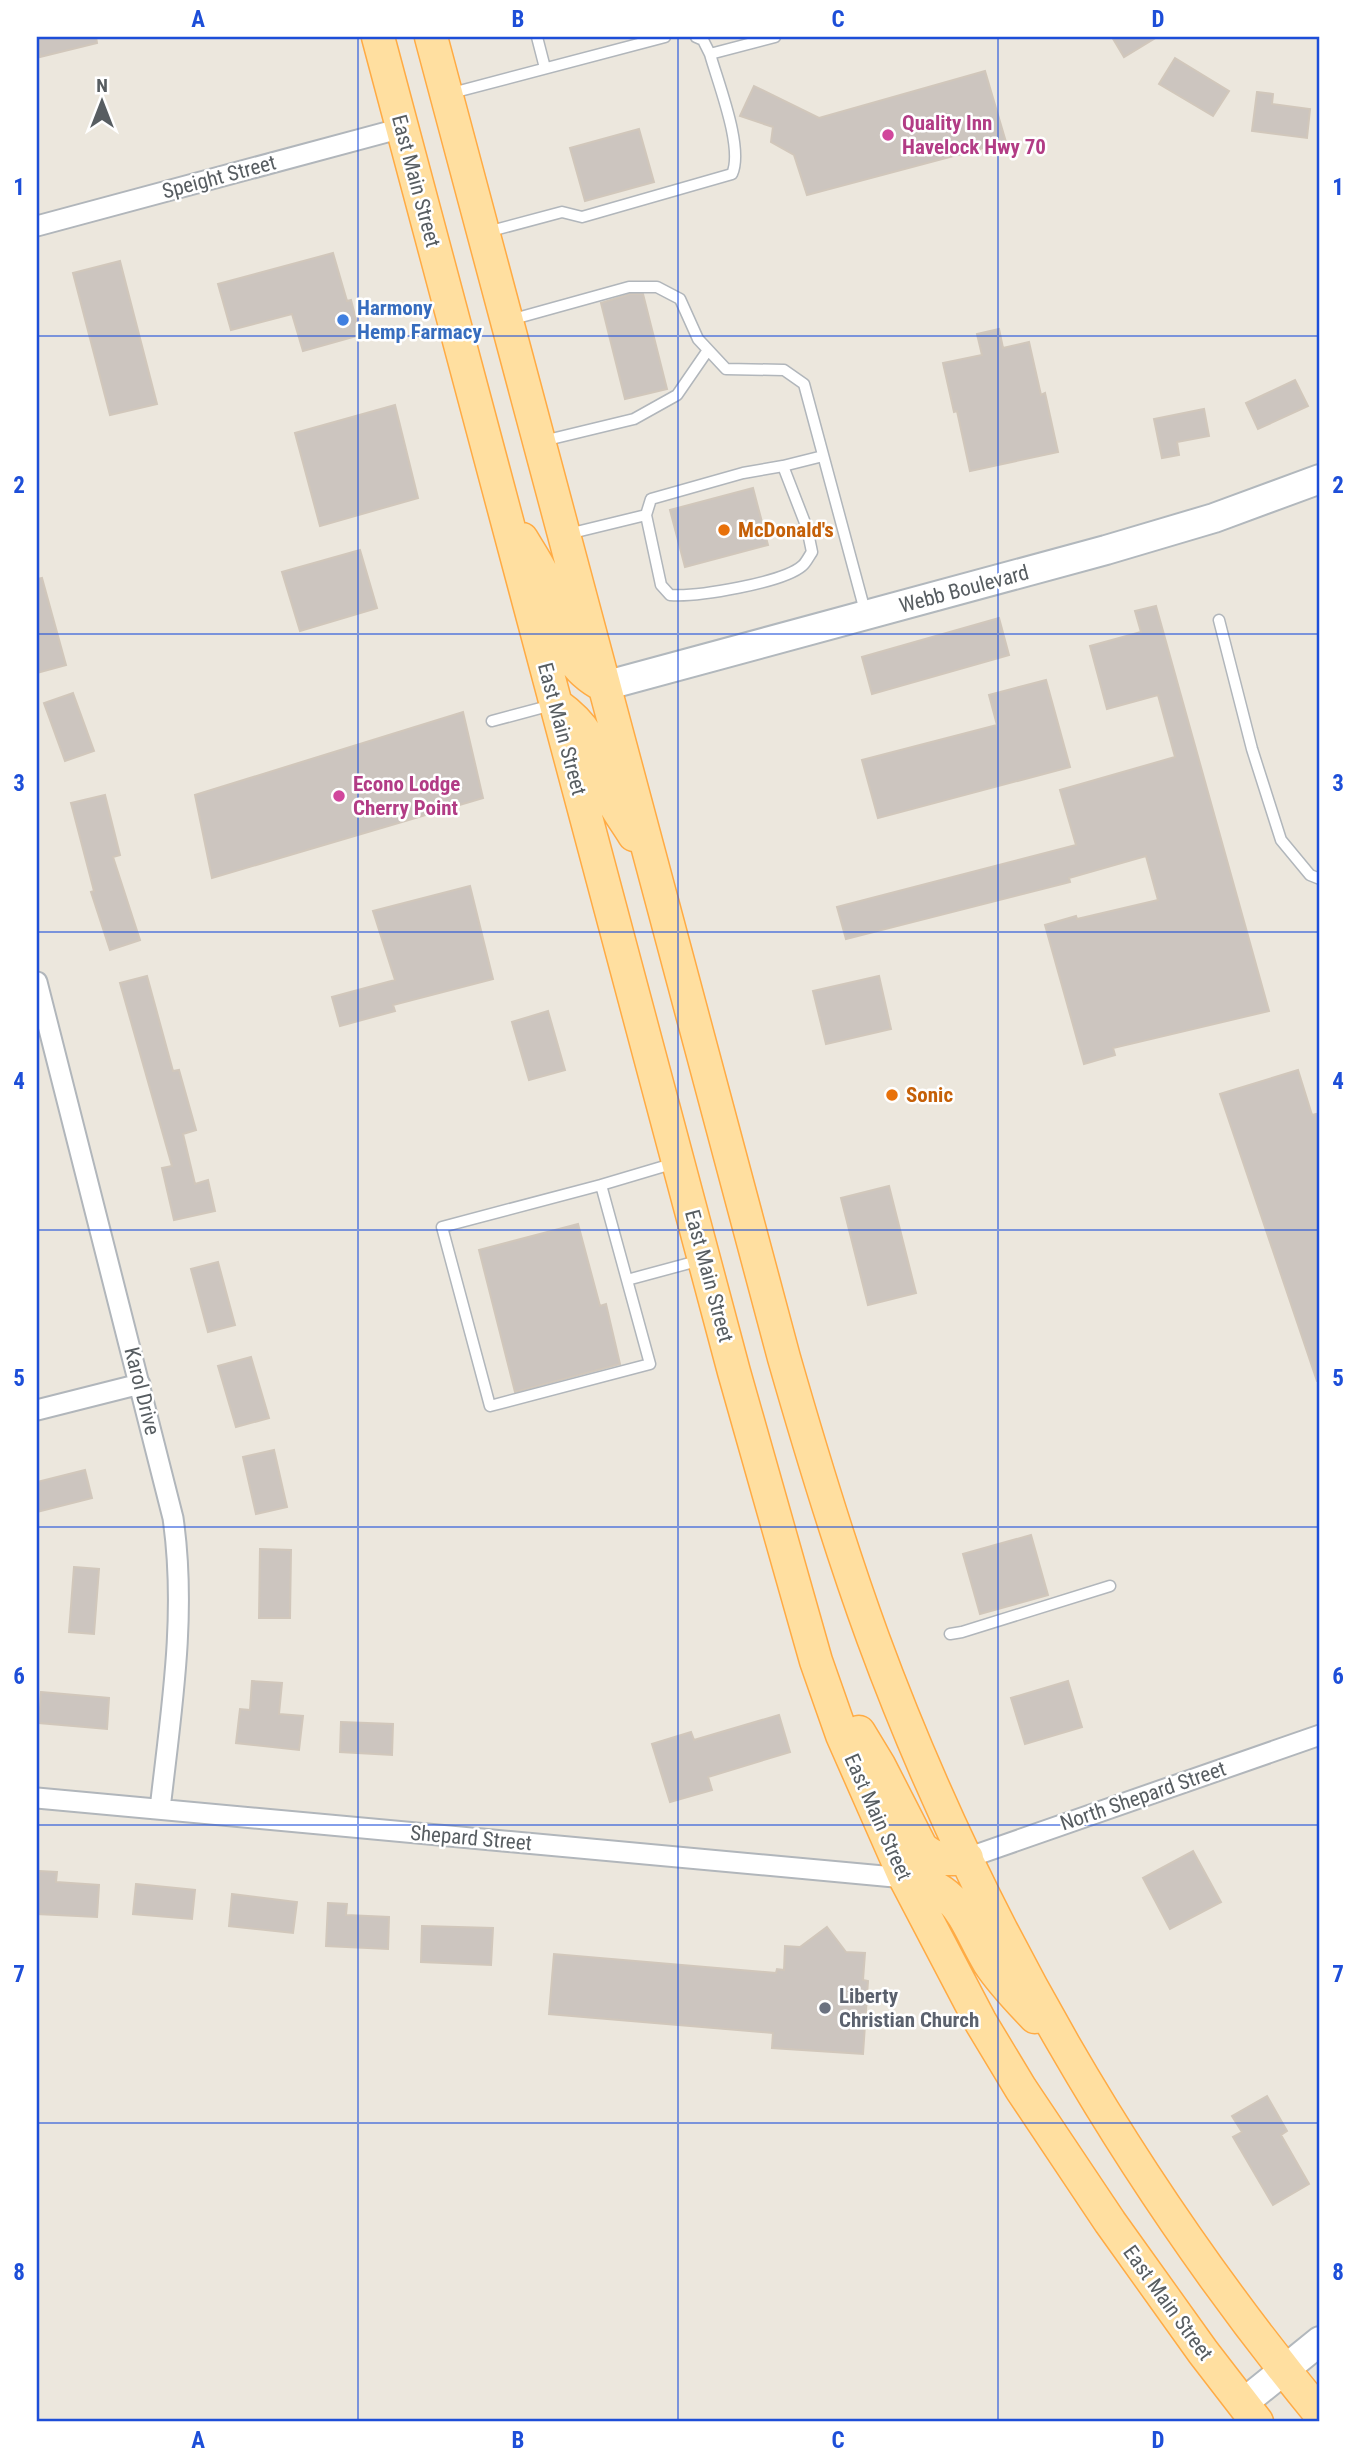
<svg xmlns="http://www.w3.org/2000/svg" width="1357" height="2459" font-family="'Roboto Condensed',sans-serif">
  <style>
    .building { fill: #ccc5bf; stroke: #d1c7bb; stroke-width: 2 }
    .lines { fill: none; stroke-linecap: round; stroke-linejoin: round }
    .lane-casing { stroke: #b1b6bb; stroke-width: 13 }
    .street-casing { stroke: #b1b6bb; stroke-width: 23 }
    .secondary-casing { stroke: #b2b8bd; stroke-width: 32 }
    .primary-casing { stroke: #ffab44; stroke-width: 35 }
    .lane { stroke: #fff; stroke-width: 10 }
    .street { stroke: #fff; stroke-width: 19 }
    .secondary { stroke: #fff; stroke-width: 28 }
    .primary { stroke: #ffdfa0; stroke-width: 32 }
    .grid { fill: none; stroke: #1d4ed8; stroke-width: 2; stroke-opacity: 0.55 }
    .hotel-dot { fill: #d1479c; stroke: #fff; stroke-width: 2.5 }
    .shop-dot { fill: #3f7fe0; stroke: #fff; stroke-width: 2.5 }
    .food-dot { fill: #e8710a; stroke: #fff; stroke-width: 2.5 }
    .worship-dot { fill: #6b7280; stroke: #fff; stroke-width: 2.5 }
    .labels { text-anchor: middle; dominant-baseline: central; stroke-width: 5; stroke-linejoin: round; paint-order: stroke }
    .hotel-label { font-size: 21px; font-weight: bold; fill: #b23c85; stroke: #fff; text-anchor: start }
    .street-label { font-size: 21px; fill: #575d61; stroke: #fff }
    .shop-label { font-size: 21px; font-weight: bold; fill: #366cbe; stroke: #fff; text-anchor: start }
    .food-label { font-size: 21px; font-weight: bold; fill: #c56008; stroke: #fff; text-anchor: start }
    .worship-label { font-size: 21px; font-weight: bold; fill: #5b616d; stroke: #fff; text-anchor: start }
    .neatline { fill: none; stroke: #1d4ed8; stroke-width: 2.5 }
    .grid-label { font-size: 23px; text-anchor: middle; font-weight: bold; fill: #1d4ed8 }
  </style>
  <rect width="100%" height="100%" fill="#ece7dd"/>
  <path class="building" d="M37,37H96L97,43L40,57Z
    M1112,37H1157L1124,57Z
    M1175,58L1229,91L1213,116L1159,84Z
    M985,71L1006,142L807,195L794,155L771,142L773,127L740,116L754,86L819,118Z
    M1257,92L1273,94L1272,104L1310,109L1307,138L1252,131Z
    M639,129L654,182L585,201L570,148Z
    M333,253L347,301L351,300L360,335L303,351L292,314L231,330L218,284Z
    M120,261L157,404L110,415L73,273Z
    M643,294L667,389L625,399L601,303L630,294Z
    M999,329L1003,348L1029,342L1041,395L1045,393L1058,452L970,471L957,411L954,412L943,363L982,355L977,334Z
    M1295,380L1308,406L1258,429L1246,403Z
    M395,405L418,498L320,526L295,433Z
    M1204,409L1209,436L1177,442L1179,455L1162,458L1154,419Z
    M753,488L768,545L685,567L670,510Z
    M360,550L377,608L300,631L282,572Z
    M42,578L66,665L37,673V579Z
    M1156,606L1269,1011L1113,1048L1115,1055L1084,1064L1045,925L1076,916L1077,919L1158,900L1146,856L1069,878L1070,882L846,939L837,907L1076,845L1060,790L1175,757L1158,695L1107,709L1090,646L1141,632L1135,611Z
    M999,618L1009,655L872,694L862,657Z
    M1046,680L1070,767L878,818L862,760L997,725L989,695Z
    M73,693L94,751L65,761L44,703Z
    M463,712L483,798L212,878L195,795Z
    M105,795L120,855L113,857L140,940L110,950L91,892L94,891L71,803Z
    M470,886L493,979L393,1005L395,1011L340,1026L332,997L395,980L373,911Z
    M147,976L173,1071L179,1070L196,1130L183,1134L195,1184L208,1180L215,1211L174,1220L162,1168L172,1166L120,983Z
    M879,976L891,1029L826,1044L813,991Z
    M548,1011L565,1070L529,1080L512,1022Z
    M1298,1070L1312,1115L1320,1113V1381H1317L1220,1094Z
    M889,1186L916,1293L868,1305L841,1198Z
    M578,1224L600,1306L606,1304L620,1364L515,1392L479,1250Z
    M218,1262L235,1325L208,1332L191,1269Z
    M251,1357L269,1418L236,1427L218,1366Z
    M274,1450L287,1507L256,1514L243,1457Z
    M85,1470L92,1498L37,1512V1482Z
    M1031,1535L1048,1595L980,1614L963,1554Z
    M260,1549L291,1550L290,1618H259Z
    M74,1567L99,1569L94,1634L69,1632Z
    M252,1681L282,1683L279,1714L303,1716L299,1750L236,1743L240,1709L250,1710Z
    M1068,1681L1082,1727L1025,1744L1011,1698Z
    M41,1692L109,1698L107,1729L39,1723Z
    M779,1715L790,1752L708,1777L712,1790L670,1802L652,1744L691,1732L694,1740Z
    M341,1722L393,1724L392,1755L340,1752Z
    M1193,1851L1221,1902L1170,1929L1143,1878Z
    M39,1871L57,1872L56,1882L99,1885L97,1917L37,1914Z
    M136,1884L195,1890L192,1919L133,1914Z
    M232,1894L297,1902L293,1933L229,1926Z
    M328,1903L347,1904L346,1915L389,1917L388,1949L326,1946Z
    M422,1926L493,1928L491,1965L421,1962Z
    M827,1927L846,1952L865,1953L863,1980L868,1981L863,2054L772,2048L773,2033L549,2014L554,1954L776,1973L777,1969L784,1970L785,1946L800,1947Z
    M1267,2096L1287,2131L1281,2135L1309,2184L1273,2205L1233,2137L1242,2132L1232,2116Z"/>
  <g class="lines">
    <defs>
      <path id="lane" d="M537,37L545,68
        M696,37L703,40L710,54
        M452,93L665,37
        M487,232L562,212L582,217L732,174C744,148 718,83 710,54L775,37
        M510,320L629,287H657L680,299L698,339L726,369L784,370L804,384L865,611
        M543,441L634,419L677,395L708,350
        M783,466L807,528L812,552C809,556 806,563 802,566C782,583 697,597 670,595L661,585L646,515L651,499L743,473Z
        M783,466L823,456
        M568,534L646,515
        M1219,620L1252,749L1281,840L1310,875L1320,879
        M492,721L552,705
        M601,1185L650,1364L490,1406L442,1227Z
        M601,1185L675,1163
        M627,1280L701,1260
        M950,1634L962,1632L1110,1586"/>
      <path id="street" d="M37,226L402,128
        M37,982L173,1518C187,1615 171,1712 160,1809
        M37,1410L140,1384
        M37,1798L905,1878
        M967,1858L1320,1735"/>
      <path id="secondary" d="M604,686L1106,550L1214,518L1320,479
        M1242,2404L1320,2341"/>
      <path id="primary" d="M378,37L734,1372L816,1661L842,1735L905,1878L980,2021L1021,2089L1110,2222L1203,2352L1257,2422
        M431,37L784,1358C811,1452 839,1545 873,1638C976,1918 1130,2183 1320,2414
        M522,539C532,556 544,573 550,591C566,634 559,662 604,686
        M557,705C593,731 593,749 606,787C612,804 625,820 634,835
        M859,1732L879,1765L921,1847C935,1861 948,1860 967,1858
        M905,1878C960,1887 964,1921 989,1963C1002,1983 1019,2000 1035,2017"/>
    </defs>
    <use href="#lane" class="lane-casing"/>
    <use href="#street" class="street-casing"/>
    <use href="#secondary" class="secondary-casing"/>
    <use href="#primary" class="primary-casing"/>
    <use href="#lane" class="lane"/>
    <use href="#street" class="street"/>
    <use href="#secondary" class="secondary"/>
    <use href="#primary" class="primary"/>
  </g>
  <path class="grid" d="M358,37V2422M678,37V2422M998,37V2422M37,336H1320M37,634H1320M37,932H1320M37,1230H1320M37,1527H1320M37,1825H1320M37,2123H1320"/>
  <g class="hotel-dot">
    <circle cx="888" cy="135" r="7"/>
    <circle cx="339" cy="796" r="7"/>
  </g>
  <circle class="shop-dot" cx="343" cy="320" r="7"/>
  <g class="food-dot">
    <circle cx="724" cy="530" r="7"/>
    <circle cx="892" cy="1095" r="7"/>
  </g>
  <circle class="worship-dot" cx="825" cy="2008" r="7"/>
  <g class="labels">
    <g class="hotel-label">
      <text x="902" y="123">Quality Inn<tspan x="902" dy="24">Havelock Hwy 70</tspan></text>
      <text x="353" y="784">Econo Lodge<tspan x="353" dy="24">Cherry Point</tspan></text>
    </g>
    <g class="street-label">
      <text transform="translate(219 177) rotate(-15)">Speight Street</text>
      <text transform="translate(416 181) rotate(75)">East Main Street</text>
      <text transform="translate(964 589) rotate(-15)">Webb Boulevard</text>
      <text transform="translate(562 729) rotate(75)">East Main Street</text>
      <text transform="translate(709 1276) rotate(75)">East Main Street</text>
      <text transform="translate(142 1391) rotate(76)">Karol Drive</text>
      <text transform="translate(1143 1796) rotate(-19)">North Shepard Street</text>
      <text transform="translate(878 1817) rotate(66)">East Main Street</text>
      <text transform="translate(471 1838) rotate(5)">Shepard Street</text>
      <text transform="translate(1168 2303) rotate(54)">East Main Street</text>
    </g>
    <g class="shop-label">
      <text x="357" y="308">Harmony<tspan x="357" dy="24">Hemp Farmacy</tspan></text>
    </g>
    <g class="food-label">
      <text x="738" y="530">McDonald's</text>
      <text x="906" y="1095">Sonic</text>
    </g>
    <g class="worship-label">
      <text x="839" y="1996">Liberty<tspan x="839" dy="24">Christian Church</tspan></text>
    </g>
  </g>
  <rect width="1357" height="2459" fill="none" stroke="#ffffff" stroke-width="77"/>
  <g transform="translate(102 102)" stroke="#ffffff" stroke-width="5" paint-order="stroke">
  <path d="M0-5L12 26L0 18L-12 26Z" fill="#575d61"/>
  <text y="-10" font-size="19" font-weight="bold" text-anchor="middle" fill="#575d61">N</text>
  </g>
  <rect x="38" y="38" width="1280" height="2382" class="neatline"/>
  <g class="grid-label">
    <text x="198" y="27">A</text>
    <text x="518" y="27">B</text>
    <text x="838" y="27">C</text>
    <text x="1158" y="27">D</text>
    <text x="19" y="195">1</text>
    <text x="1338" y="195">1</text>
    <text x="19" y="493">2</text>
    <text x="1338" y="493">2</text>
    <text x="19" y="791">3</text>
    <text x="1338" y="791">3</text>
    <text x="19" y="1089">4</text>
    <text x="1338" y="1089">4</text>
    <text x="19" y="1386">5</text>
    <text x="1338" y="1386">5</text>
    <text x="19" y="1684">6</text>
    <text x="1338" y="1684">6</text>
    <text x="19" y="1982">7</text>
    <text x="1338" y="1982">7</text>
    <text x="19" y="2280">8</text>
    <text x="1338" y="2280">8</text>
    <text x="198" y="2448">A</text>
    <text x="518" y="2448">B</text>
    <text x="838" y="2448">C</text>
    <text x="1158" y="2448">D</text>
  </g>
</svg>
